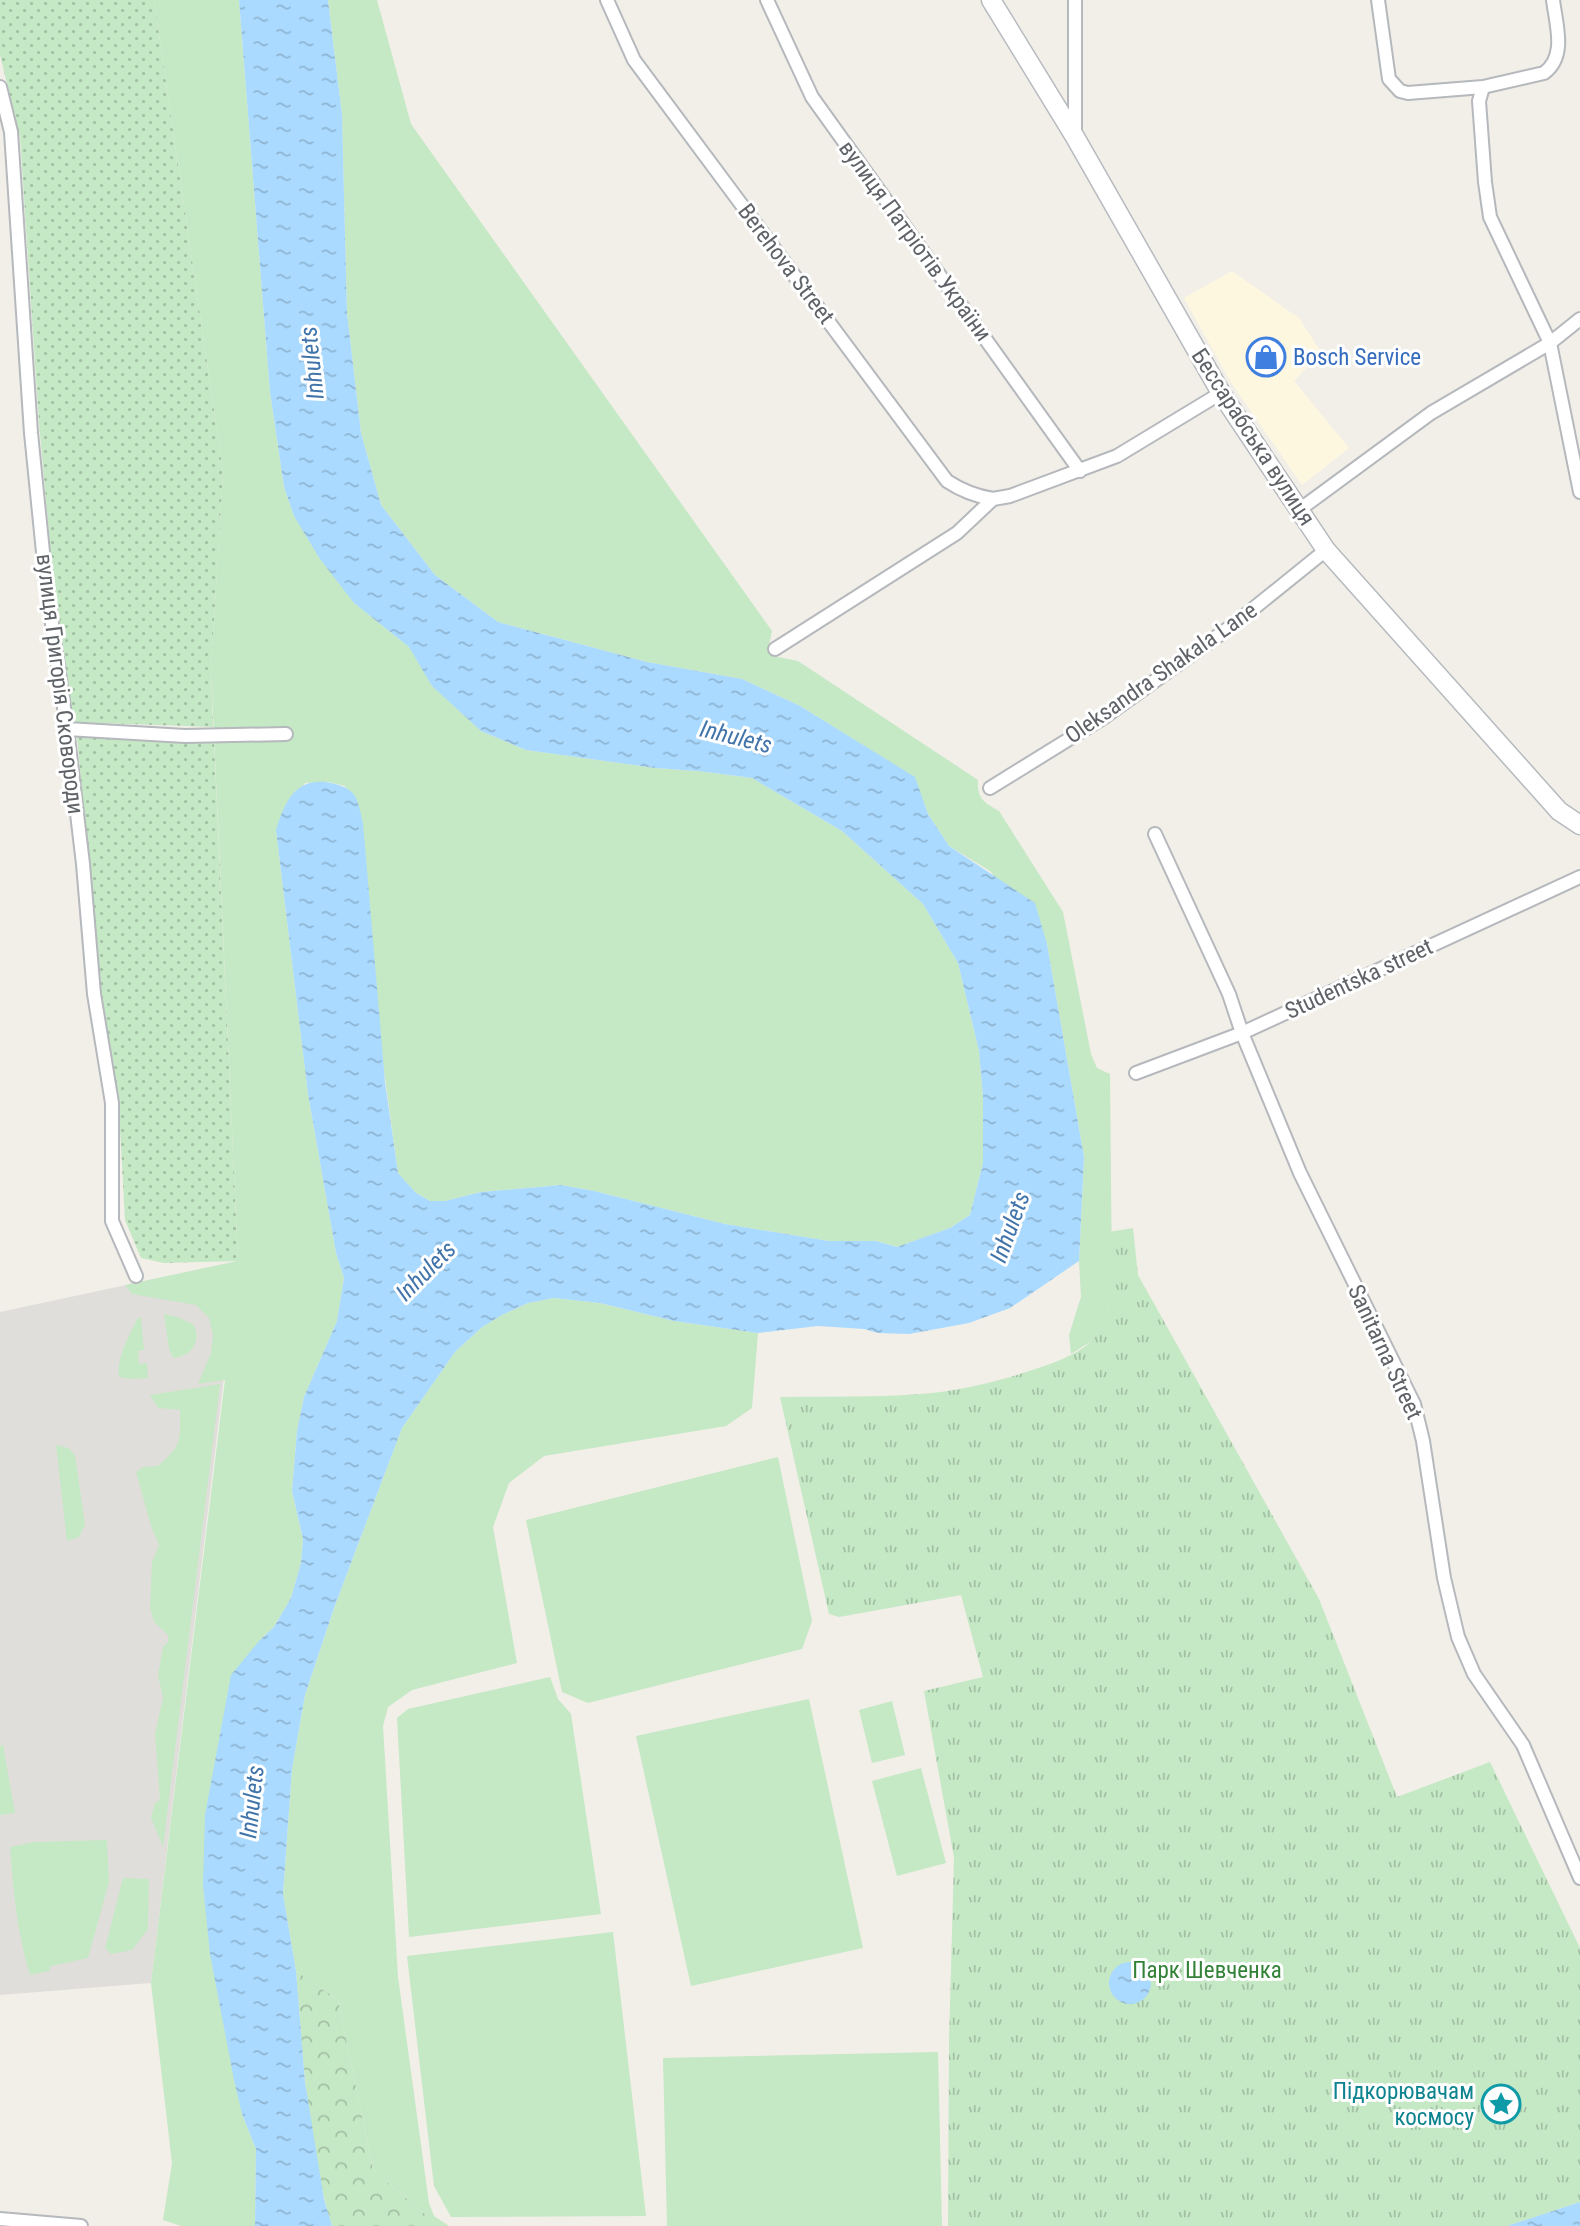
<svg xmlns="http://www.w3.org/2000/svg" width="1580" height="2226" font-family="'Roboto Condensed',sans-serif">
  <style>
    .commercial { fill: #fef7e0 }
    .industrial { fill: #e0deda }
    .grass { fill: #c5e8c5 }
    .forest { fill: url(#forest-crowns) }
    .park { fill: url(#park-tufts) }
    .garden { fill: url(#garden-dots) }
    .water { fill: url(#water-ripples) }
    .lines { fill: none; stroke-linecap: round; stroke-linejoin: round }
    .minor-casing { stroke: #b5b8bc; stroke-width: 16 }
    .secondary-casing { stroke: #b6babf; stroke-width: 21 }
    .minor { stroke: #fff; stroke-width: 12 }
    .secondary { stroke: #fff; stroke-width: 18 }
    .labels { text-anchor: middle; dominant-baseline: central; stroke-width: 6; stroke-linejoin: round; paint-order: stroke }
    .street-label { font-size: 23px; fill: #5f6368; stroke: #fff }
    .shop-label { font-size: 23px; fill: #366cbe; stroke: #fff; text-anchor: start }
    .park-label { font-size: 23px; fill: #348238; stroke: #fff }
    .culture-label { font-size: 23px; fill: #0d838f; stroke: #fff; text-anchor: end }
    .water-label { font-size: 24px; font-style: italic; fill: #4174aa; stroke: #fff }
  </style>
  <defs>
    <pattern id="forest-crowns" width="20" height="18" patternUnits="userSpaceOnUse" patternTransform="scale(1.75)"><rect width="20" height="18" fill="#c5e8c5"/><path d="M2 6a3 3 0 1 1 6 0M12 15a3 3 0 1 1 6 0" fill="none" stroke="#a3c0a4"/></pattern>
    <pattern id="park-tufts" width="24" height="20" patternUnits="userSpaceOnUse" patternTransform="scale(1.75)"><rect width="24" height="20" fill="#c5e8c5"/><path d="M3 7l-1-3M5 7V3M7 7l1-3M15 17l-1-3M17 17v-4M19 17l1-3" fill="none" stroke="#a3c0a4"/></pattern>
    <pattern id="garden-dots" width="8" height="8" patternUnits="userSpaceOnUse" patternTransform="scale(1.75)"><rect width="8" height="8" fill="#c5e8c5"/><path d="M2 2h.1M6 6h.1" fill="none" stroke="#a3c0a4" stroke-width="1.8" stroke-linecap="round"/></pattern>
    <pattern id="water-ripples" width="26" height="14" patternUnits="userSpaceOnUse" patternTransform="scale(1.75)"><rect width="26" height="14" fill="#aadaff"/><path d="M2 4q2-2 4 0t4 0M15 11q2-2 4 0t4 0" fill="none" stroke="#8eb4d2"/></pattern>
  </defs>
  <rect width="100%" height="100%" fill="#f1efe8"/>
  <path class="commercial" d="M1232,271L1299,318L1321,352L1294,381L1349,448L1302,485L1230,381L1184,298Z"/>
  <path class="industrial" d="M238,1261L151,1983L0,1995V1312Z"/>
  <path class="grass" d="M154,0H239L270,392L284,487L294,516L354,603L409,647L433,686L481,731L526,750L655,768L698,771L752,778L842,831L923,904L958,963L979,1051L983,1097V1163L970,1215L950,1228L898,1247L876,1241H829L725,1224L594,1191L561,1185L481,1192L445,1201H430L416,1193L398,1173L345,786L328,782L305,783L276,830L308,1094L336,1253L344,1278L337,1321L304,1397L297,1431L292,1491L303,1539L301,1563L291,1598L274,1627L260,1640L242,2114L256,2149L255,2226H181L163,2220L172,2163L151,1983L225,1380L198,1384L211,1353L213,1335L209,1318L196,1305L132,1294L125,1285L238,1261L211,669L223,472Z
    M328,0H377L411,124L772,631L768,650L773,656L798,661L978,780C977,799 984,802 999,811L1063,912L1091,1054L1097,1068L1110,1074L1112,1286L1104,1320L1093,1340L1071,1354L1069,1335L1081,1297L1079,1261L1084,1157L1047,944L990,871L949,846L928,814L914,777L800,706L742,679L647,662L498,622L435,575L381,505L361,433L347,313L342,115Z
    M554,1298L600,1303L674,1321L758,1333L752,1408L726,1426L544,1456L509,1483L493,1527L517,1663L412,1690L388,1707L383,1726L398,1977L429,2203L434,2216L449,2226H439L373,2170L338,2000L296,1971L283,1894L292,1769L305,1695L334,1608L402,1428L455,1352L481,1328L500,1316L528,1303Z
    M164,1314L178,1317L194,1325C202,1342 191,1357 173,1358L169,1349Z
    M141,1317L144,1350L138,1351L139,1364L147,1363L148,1378L130,1379L119,1377C116,1357 129,1337 137,1319Z
    M220,1384L163,1847L151,1818L155,1803L160,1800L155,1734L163,1698L158,1675L163,1647L168,1642V1635L154,1622L150,1608L152,1562L159,1545L151,1526L136,1472L143,1467L158,1466C182,1445 180,1442 180,1410L158,1408L150,1395Z
    M56,1445L68,1448L75,1455L85,1525L79,1537L67,1541Z
    M778,1457L812,1621L802,1649L588,1703L562,1692L526,1520Z
    M550,1677L558,1699L571,1714L601,1914L409,1937L397,1718L408,1709Z
    M809,1699L863,1948L691,1986L636,1736Z
    M892,1701L905,1755L872,1763L859,1710Z
    M3,1745L15,1813L0,1815V1746Z
    M921,1768L946,1863L897,1876L872,1781Z
    M107,1840L109,1882L88,1958L51,1966L49,1971L30,1975C17,1932 13,1891 10,1847L34,1842Z
    M123,1878L149,1879L148,1929L132,1950L111,1954L105,1948Z
    M613,1932L646,2216L451,2217L434,2186L407,1956Z
    M938,2052L942,2226H667L663,2058Z"/>
  <path class="forest" d="M296,1971L338,2000L373,2170L439,2226H332C307,2144 303,2056 296,1971Z"/>
  <path class="park" d="M1133,1228L1138,1275L1319,1599L1397,1797L1490,1762L1580,1948V2202L1507,2226H948L949,2042L954,1858L924,1691L983,1677L961,1595L839,1617L829,1614L780,1397C827,1396 874,1398 920,1394C963,1391 1009,1379 1050,1364C1064,1359 1087,1349 1095,1336C1115,1305 1111,1268 1109,1232Z"/>
  <path class="garden" d="M0,0H154L223,472L211,669L213,727L73,722L54,587L39,423L20,137L0,55Z
    M77,737L214,741L238,1261L164,1263L141,1258L125,1220L119,1109L102,1006Z"/>
  <path class="water" d="M239,0H328L342,115L347,313L361,433L381,505L435,575L498,622L647,662L742,679L800,706L915,777L928,814L949,846L1035,903L1047,944L1084,1157L1079,1261L1010,1308L969,1323L909,1334L878,1333L864,1329L818,1326L758,1333L674,1321L600,1303L554,1298L528,1303L500,1316L481,1328L455,1352L402,1428L334,1608L305,1695L292,1769L283,1894L296,1971L305,2082L324,2199L332,2226H255L256,2149L242,2114L234,2080L210,1954L203,1885L205,1815L231,1675L260,1640L274,1627L291,1598L301,1563L303,1539L292,1491L297,1431L304,1397L337,1321L344,1278L336,1253L308,1094L276,830C285,801 296,776 331,783C340,785 350,788 355,796C359,803 361,815 363,823L385,1082L398,1173L416,1193L430,1201H445L481,1192L561,1185L594,1191L725,1224L829,1241H876L897,1247L950,1228L970,1215L983,1163V1097L979,1051L958,963L923,904L842,831L752,778L698,771L655,768L526,750L481,731L432,686L409,647L354,603L320,559L294,516L284,487L270,392Z
    M1109 1983a21 21 0 1 1 42 0a21 21 0 1 1-42 0Z
    M1580,2202V2226H1507Z"/>
  <g class="lines">
    <defs>
      <path id="minor" d="M607,0L634,60L947,481C962,491 975,496 993,499
        M767,0L812,97L1080,471
        M1378,0L1389,79L1400,91L1408,93L1483,87L1544,73C1567,56 1556,25 1553,0
        M0,87L11,132L31,433L46,582L67,729L83,864L94,994L112,1103V1221L136,1276
        M1483,87L1479,101L1485,182L1490,217L1550,343L1580,492
        M1075,136V0
        M1299,510L1431,413L1550,343L1580,319
        M775,649L957,533L993,499L1010,496L1117,456L1221,393
        M67,729L185,736L286,734
        M990,788L1103,718L1233,625L1326,550
        M1155,834L1229,994L1242,1033L1300,1173L1414,1404L1423,1441L1444,1578L1458,1637L1474,1674L1523,1745L1580,1878
        M1136,1073L1242,1033L1580,877
        M0,2219L81,2226"/>
      <path id="secondary" d="M991,0L1075,137L1221,393L1326,550L1559,811L1580,825"/>
    </defs>
    <use href="#minor" class="minor-casing"/>
    <use href="#secondary" class="secondary-casing"/>
    <use href="#minor" class="minor"/>
    <use href="#secondary" class="secondary"/>
  </g>
  <defs>
    <symbol id="shop-ring" viewBox="-11 -11 22 22"><circle r="9.5" fill="#fff" stroke="#3f7fe0" stroke-width="1.5"/><path d="M-5-2.5h2.3a2.7 3.5 0 0 1 5.4 0H5L5.5 6h-11ZM-1.5-2.5h3a1.5 2.3 0 0 0-3 0Z" fill="#3f7fe0"/></symbol>
    <symbol id="sight-ring" viewBox="-11 -11 22 22"><circle r="9.5" fill="#fff" stroke="#0f9aa8" stroke-width="1.5"/><path d="M0-6L1.8-2.2L6-1.7L2.9 1.2L3.7 5.4L0 3.3L-3.7 5.4L-2.9 1.2L-6-1.7L-1.8-2.2Z" fill="#0f9aa8"/></symbol>
  </defs>
  <g fill-rule="evenodd">
    <use href="#shop-ring" x="1244" y="335" width="44" height="44"/>
    <use href="#sight-ring" x="1479" y="2082" width="44" height="44"/>
  </g>
  <g class="labels">
    <g class="street-label">
      <text transform="translate(915 241) rotate(54)">вулиця Патріотів України</text>
      <text transform="translate(786 264) rotate(53)">Berehova Street</text>
      <text transform="translate(1253 437) rotate(57)">Бессарабська вулиця</text>
      <text transform="translate(1161 673) rotate(-35)">Oleksandra Shakala Lane</text>
      <text transform="translate(60 684) rotate(83)">вулиця Григорія Сковороди</text>
      <text transform="translate(1359 979) rotate(-25)">Studentska street</text>
      <text transform="translate(1385 1352) rotate(65)">Sanitarna Street</text>
    </g>
    <g class="shop-label">
      <text x="1293" y="357">Bosch Service</text>
    </g>
    <g class="park-label">
      <text x="1207" y="1970">Парк Шевченка</text>
    </g>
    <g class="culture-label">
      <text x="1474" y="2091">Підкорювачам<tspan x="1474" dy="26">космосу</tspan></text>
    </g>
    <g class="water-label">
      <text transform="translate(312 363) rotate(-96)">Inhulets</text>
      <text transform="translate(736 737) rotate(14)">Inhulets</text>
      <text transform="translate(1010 1227) rotate(-70)">Inhulets</text>
      <text transform="translate(426 1271) rotate(-45)">Inhulets</text>
      <text transform="translate(252 1802) rotate(-84)">Inhulets</text>
    </g>
  </g>
</svg>
